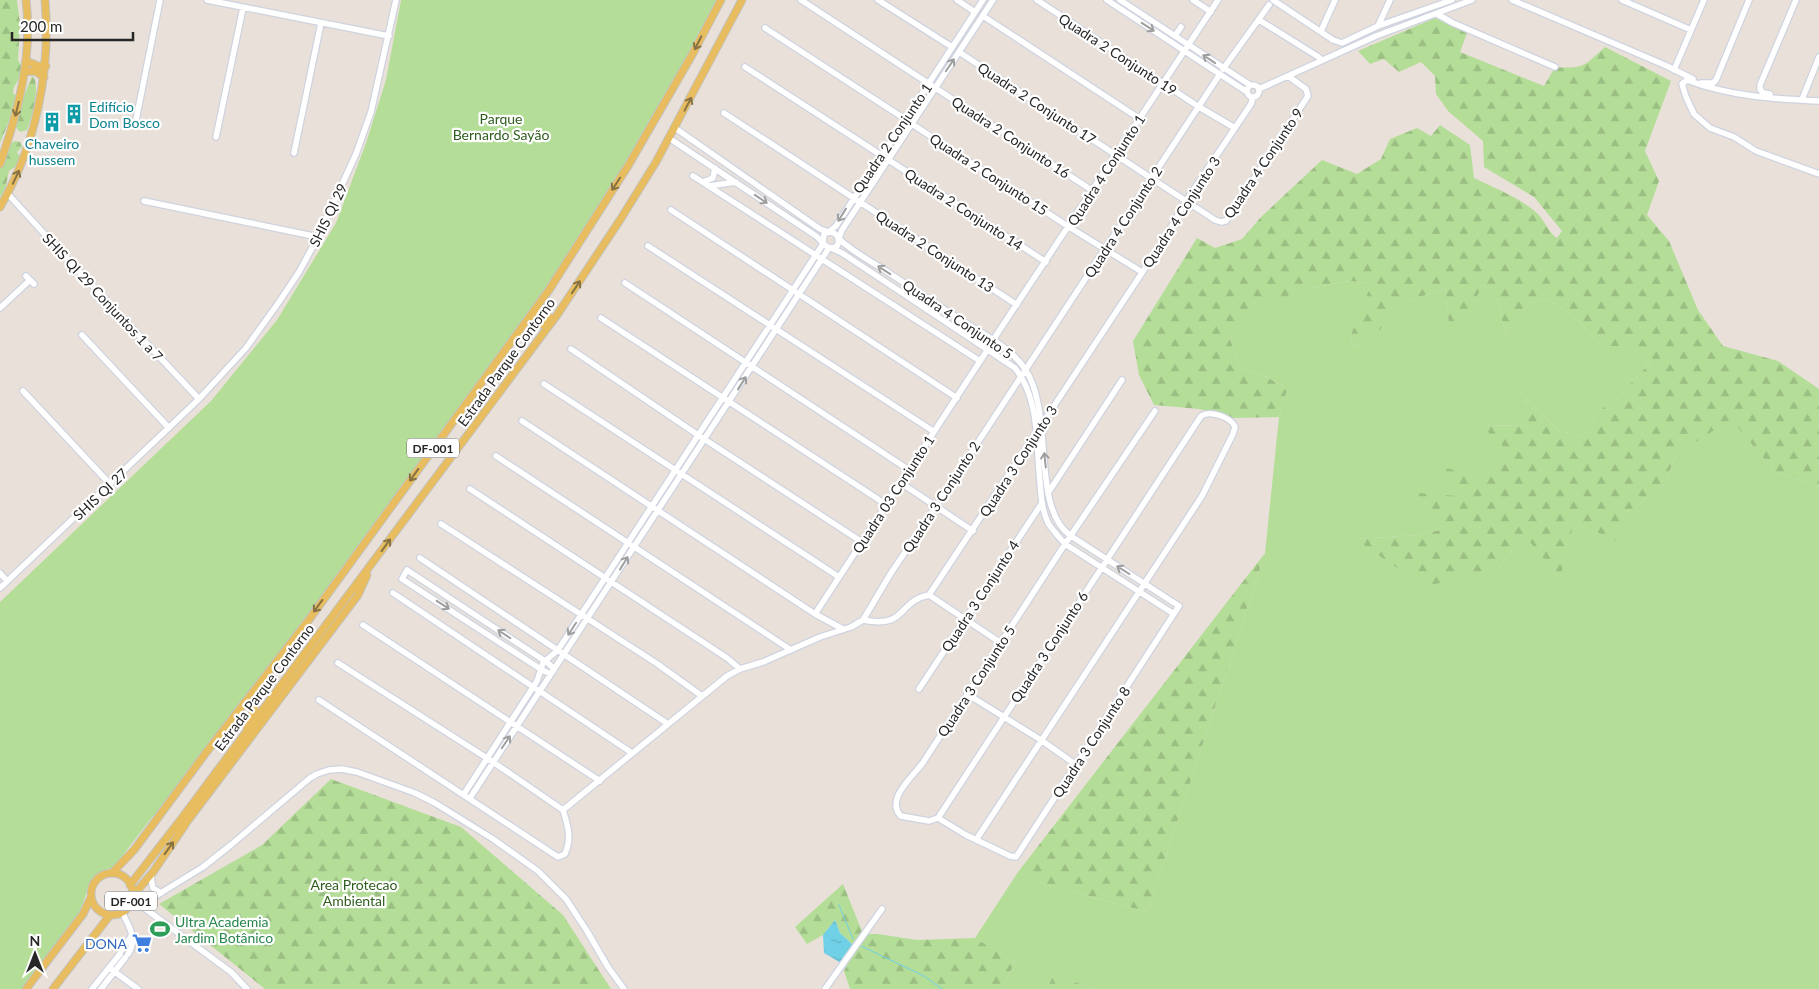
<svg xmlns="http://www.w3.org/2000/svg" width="1819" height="989" font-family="Lato,sans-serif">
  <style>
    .grass { fill: #b4dd98 }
    .forest { fill: url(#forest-firs) }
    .water { fill: url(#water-ripples) }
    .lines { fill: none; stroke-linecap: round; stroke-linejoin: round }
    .stream { stroke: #70d0e6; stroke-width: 1 }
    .minor-casing { stroke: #ced3df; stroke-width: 8 }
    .major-casing { stroke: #c3c3c3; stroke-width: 9 }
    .minor { stroke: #fff; stroke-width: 5.5 }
    .major { stroke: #e7bd5f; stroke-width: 7 }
    .oneway { stroke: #9e9e9e }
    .oneway2 { stroke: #877243 }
    .labels { text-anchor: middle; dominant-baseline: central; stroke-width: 4.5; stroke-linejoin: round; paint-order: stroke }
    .shield { fill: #fff; stroke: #686868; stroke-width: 1 }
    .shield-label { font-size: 12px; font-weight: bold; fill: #272727 }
    .street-label { font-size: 14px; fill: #272727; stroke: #fff }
    .culture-label { font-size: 14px; fill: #0d838f; stroke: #fff; text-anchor: start }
    .park-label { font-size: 14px; fill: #2f5d1d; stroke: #fff }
    .leisure-label { font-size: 14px; fill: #27864d; stroke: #fff; text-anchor: start }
    .shop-label { font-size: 14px; fill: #366cbe; stroke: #fff; text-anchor: end }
  </style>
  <defs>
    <pattern id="forest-firs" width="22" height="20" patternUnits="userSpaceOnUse" patternTransform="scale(1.25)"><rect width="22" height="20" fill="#b4dd98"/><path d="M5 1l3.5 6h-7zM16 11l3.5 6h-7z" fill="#9bbe83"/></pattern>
    <pattern id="water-ripples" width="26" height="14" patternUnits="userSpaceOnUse" patternTransform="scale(1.25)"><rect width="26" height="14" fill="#70d0e6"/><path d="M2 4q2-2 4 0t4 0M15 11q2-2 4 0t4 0" fill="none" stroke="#61b3c5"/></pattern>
  </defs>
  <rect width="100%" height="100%" fill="#e9e1d9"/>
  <path class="grass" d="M401,0H719L653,129L533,313L392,500L161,813L153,816L113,868L107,869L96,875L89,885L79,915L23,989H0V602L211,401L277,320L336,223L366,143L386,80Z
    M1349,281L1373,283L1350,337L1353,348L1380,330L1406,302L1445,288L1449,324L1483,285L1496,298L1506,334L1530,303L1549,299L1579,321L1601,346H1630L1650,363L1617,398L1600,410L1581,437L1558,430L1518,391L1527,425L1483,426L1512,455L1502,464L1480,478L1431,464L1458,497L1440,530L1417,535L1356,539L1410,577L1499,568L1511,552L1530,541L1559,577L1573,527L1623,514L1633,509L1663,486L1676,455L1731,418L1776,473L1799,479L1819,488V989H1092L1054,973L1047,989H1002L1015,962L975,938L1018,872L1044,884L1148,912L1265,553L1279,417L1287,390L1269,378L1241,369L1230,339L1251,308L1310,288Z"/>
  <path class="forest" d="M0,0H17L20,24L18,60L24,70C21,79 13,84 13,93L18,97L24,96L32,76C42,84 31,119 27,130L20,132C13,126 14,119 13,111L0,143Z
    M1435,18L1467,33L1460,52L1544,86L1555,67C1584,69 1584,66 1605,47L1671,81L1645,151L1659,181L1647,215L1669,241L1698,310L1723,346L1778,361L1819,389V488L1799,479L1776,473L1731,419L1676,455L1663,486L1633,509L1623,514L1617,541L1581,525L1573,527L1560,578L1530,542L1511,552L1499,568L1432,585L1410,577L1355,539L1417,535L1440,530L1417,493L1457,496L1430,463L1480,478L1502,464L1511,454L1482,426L1527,425L1517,390L1558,430L1581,437L1600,410L1617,398L1650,363L1630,346H1601L1579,321L1549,299L1530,303L1506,334L1496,298L1483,285L1461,325H1449L1445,288L1406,302L1380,330L1353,348L1350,337L1372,283L1349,281L1310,288L1251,309L1230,339L1241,369L1269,378L1287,390L1279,417L1234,418L1199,409L1154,405L1139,375L1133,341L1197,238L1215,248L1242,239L1261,217L1322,160L1357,174L1381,159L1390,139L1417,128L1431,136L1440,125L1470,145L1474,178C1495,188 1520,198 1537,213C1545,221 1548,232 1557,238L1562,231L1534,197L1484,167L1483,141L1448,111L1436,94L1435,76L1421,62L1399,72L1384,59L1370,64L1358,51Z
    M15,141L20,142L22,147L17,152L20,157L19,164L9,171L5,190L0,197V168L2,162L0,149Z
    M1265,553L1148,912L1044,884L1018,872Z
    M331,779L461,827L563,915L611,989H265L159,904L262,845Z
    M843,884L863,934H878L917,940L975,938L1015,962L1002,989H850L844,971L861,937L853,945L840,933L835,920L823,935L807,944L795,927Z
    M1054,973L1092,989H1047Z"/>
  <path class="water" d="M835,920L840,933L853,945L841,963L824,953L823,935Z"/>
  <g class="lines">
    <path class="stream" d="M839,905L853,939
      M861,946L924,976L942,989"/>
    <defs>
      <path id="minor" d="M207,0L389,36
        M801,0L1093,191
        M878,0L952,47
        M957,0L975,12
        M1037,0L1199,107L1235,128
        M1107,0L1247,92
        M1120,0L1250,85
        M1193,0L1211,12
        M1273,0L1333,40L1342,43L1378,26L1452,0
        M1512,0L1667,66L1693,79
        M1622,0L1691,30
        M1437,14L1453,23L1555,67
        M983,16L1140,119
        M1259,20L1317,56L1322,60
        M1378,26L1390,0
        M765,28L905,119
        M1321,31L1335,0
        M1175,36L1181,27
        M959,52L1215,220L1221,222L1226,221L1308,96L1306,89L1288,76
        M745,67L1046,262
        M1223,69L1269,5
        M1674,70L1704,0
        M1701,83H1713L1716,80L1749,0
        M1247 91a6 6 0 1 1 12 0a6 6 0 1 1-12 0Z
        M1259,89L1376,36L1472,0
        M1770,94L1763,93L1760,89V85L1796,0
        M1803,97L1819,57
        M1819,101C1775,99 1728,96 1687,80L1682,84L1686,97L1694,114L1710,128L1734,137L1756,151L1819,174
        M724,113L1017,305
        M136,120L160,0
        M912,124L1069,227L1142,272
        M675,128L820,229L828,232
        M216,137L243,8
        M669,138L816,236C823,242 827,252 837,246C842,236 833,229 824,234L823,243
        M294,153L321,23
        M693,176L980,361
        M703,182L713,178L715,168
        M709,186L736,182
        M8,194L59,250L199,399
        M144,201L318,237
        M671,210L957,398
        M830,231L836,226L983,0
        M839,238L842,230L993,0
        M839,239C852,251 868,260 883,269C912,288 940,307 969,325C988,337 1012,349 1025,369C1055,413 1030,508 1071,536L1179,606L1016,857L1010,856L966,835L938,818
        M648,246L933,431
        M831,248L842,253L1015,368C1040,399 1036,444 1040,482C1041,496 1042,510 1048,523C1053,531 1059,537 1065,544L1174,614
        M26,276L34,284
        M625,283L909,470
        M0,308L30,280
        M601,318L887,505
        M82,335L169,428
        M993,340L1218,0
        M571,349L698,435L862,542
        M544,384L839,577
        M23,391L110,484
        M522,421L815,614L843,629
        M496,456L791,650
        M901,483L973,531
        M470,489L727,658L740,669
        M1048,493L1122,380
        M441,524L656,663L702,696
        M420,558L668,724
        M0,573L7,581
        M0,588L199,399L246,348L279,302L299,272L318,237L356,154L371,112L396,0
        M393,593L632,753
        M929,595L1163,241L1186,201L1251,104L1253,97
        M815,614L988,349
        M863,620C908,629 897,601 929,595L1001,643
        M363,625L600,781
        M338,663L493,762L563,810
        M551,674L542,670L402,579L407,570L548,663L554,669
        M919,689L1042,503
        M967,694L1041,740L1075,764
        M319,700L558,857L565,854C572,838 568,826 563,810
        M464,794L537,681L543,663L558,650L823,244
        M470,798L829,248
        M563,810L727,676L740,669L763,662L820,637L851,627L863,620L891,573L936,506L1220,74
        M976,840L1202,496L1233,434L1235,427C1231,417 1210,410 1201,416L938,818L929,821L901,816C885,800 912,777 922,764L1065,544L1155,411
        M152,873L151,879L153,888L161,893
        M132,899L231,972L247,989
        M141,905L203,867L232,844L310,778L317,774L329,770L342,769L357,772L415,793L435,803L493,839L538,871L566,899L587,931L608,967L624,989
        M122,912C129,926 138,939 128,954
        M122,950L132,935
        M111,969L138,989
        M92,989L120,954
        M101,989L125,958
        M825,989L882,909"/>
      <path id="major" d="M26,61L38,66H46
        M24,72L35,71L44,77
        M0,164C18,112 33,56 26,0
        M0,207C36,145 51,71 45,0
        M536,310L534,320L539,325L544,324L551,318
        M244,703L251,702L255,707L247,727
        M183,827L358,595L367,575
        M112,873L134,850L205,754L308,621L549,290L628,166L692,55L721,0
        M91 894a21 21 0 1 1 42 0a21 21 0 1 1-42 0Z
        M130,885L182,818L557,315L620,220L656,162L742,0
        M138,903L136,898V892L153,872L185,825
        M26,989L83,914L91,897
        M53,989L110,915"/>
    </defs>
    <use href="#minor" class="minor-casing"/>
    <use href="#major" class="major-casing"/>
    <use href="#minor" class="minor"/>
    <use href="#major" class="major"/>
  </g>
  <defs><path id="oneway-shaft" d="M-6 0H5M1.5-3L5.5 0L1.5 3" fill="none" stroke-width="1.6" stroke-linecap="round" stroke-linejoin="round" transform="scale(1.25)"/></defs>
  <g class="oneway">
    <use href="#oneway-shaft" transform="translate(1148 27) rotate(33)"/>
    <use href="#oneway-shaft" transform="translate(1209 59) rotate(-146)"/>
    <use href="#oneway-shaft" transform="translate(950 65) rotate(-56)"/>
    <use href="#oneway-shaft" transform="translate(761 199) rotate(34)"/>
    <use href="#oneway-shaft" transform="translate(842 215) rotate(122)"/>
    <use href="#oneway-shaft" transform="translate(884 270) rotate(-147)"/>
    <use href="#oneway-shaft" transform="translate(742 383) rotate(-58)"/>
    <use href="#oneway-shaft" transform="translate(1045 460) rotate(-96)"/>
    <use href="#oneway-shaft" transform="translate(624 563) rotate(-58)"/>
    <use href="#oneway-shaft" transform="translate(1123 570) rotate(-148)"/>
    <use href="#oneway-shaft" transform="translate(443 605) rotate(33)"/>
    <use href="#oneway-shaft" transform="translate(572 629) rotate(123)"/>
    <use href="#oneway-shaft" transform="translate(504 634) rotate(-146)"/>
    <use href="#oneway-shaft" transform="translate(506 742) rotate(-56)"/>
  </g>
  <g class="oneway2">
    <use href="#oneway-shaft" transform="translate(698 43) rotate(117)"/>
    <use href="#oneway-shaft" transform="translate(688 104) rotate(-62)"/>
    <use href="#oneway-shaft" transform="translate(17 109) rotate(104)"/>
    <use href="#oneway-shaft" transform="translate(16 177) rotate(-65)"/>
    <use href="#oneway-shaft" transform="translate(616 184) rotate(123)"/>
    <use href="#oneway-shaft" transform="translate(576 287) rotate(-56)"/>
    <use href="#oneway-shaft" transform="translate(414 475) rotate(126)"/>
    <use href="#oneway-shaft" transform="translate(386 545) rotate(-54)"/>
    <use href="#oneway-shaft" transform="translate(318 606) rotate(126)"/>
    <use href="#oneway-shaft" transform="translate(169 848) rotate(-55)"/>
  </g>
  <defs>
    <symbol id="building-bare" viewBox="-9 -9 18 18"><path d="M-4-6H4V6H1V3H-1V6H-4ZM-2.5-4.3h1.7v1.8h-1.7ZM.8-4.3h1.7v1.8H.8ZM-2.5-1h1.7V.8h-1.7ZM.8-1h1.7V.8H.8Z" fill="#0f9aa8" stroke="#fff" stroke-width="2.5" paint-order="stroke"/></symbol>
    <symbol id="stadium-bare" viewBox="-9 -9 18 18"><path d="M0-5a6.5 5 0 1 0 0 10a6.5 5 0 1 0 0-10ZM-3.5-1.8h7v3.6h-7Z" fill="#2e9e5b" stroke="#fff" stroke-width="2.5" paint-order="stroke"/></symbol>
    <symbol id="supermarket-bare" viewBox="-9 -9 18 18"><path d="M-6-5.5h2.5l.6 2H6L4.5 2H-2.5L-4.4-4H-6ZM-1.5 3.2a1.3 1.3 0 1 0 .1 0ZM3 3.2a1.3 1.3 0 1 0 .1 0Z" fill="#3f7fe0" stroke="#fff" stroke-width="2.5" paint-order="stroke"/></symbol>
  </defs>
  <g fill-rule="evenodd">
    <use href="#building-bare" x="60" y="100" width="28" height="28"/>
    <use href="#building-bare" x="38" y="108" width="28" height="28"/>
    <use href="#stadium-bare" x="146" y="915" width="28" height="28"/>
    <use href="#supermarket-bare" x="128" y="929" width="28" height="28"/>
  </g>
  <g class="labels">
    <g class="shield">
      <rect x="407" y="438.5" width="52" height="19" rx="4"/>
      <rect x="105" y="891.5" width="52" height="19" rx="4"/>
    </g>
    <g class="shield-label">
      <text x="433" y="448">DF-001</text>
      <text x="131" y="901">DF-001</text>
    </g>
    <g class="street-label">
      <text transform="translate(1118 54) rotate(33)">Quadra 2 Conjunto 19</text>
      <text transform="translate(1037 103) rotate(33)">Quadra 2 Conjunto 17</text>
      <text transform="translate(1011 137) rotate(33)">Quadra 2 Conjunto 16</text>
      <text transform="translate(892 138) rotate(-56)">Quadra 2 Conjunto 1</text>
      <text transform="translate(1263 163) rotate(-56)">Quadra 4 Conjunto 9</text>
      <text transform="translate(1106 170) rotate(-57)">Quadra 4 Conjunto 1</text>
      <text transform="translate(989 174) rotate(33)">Quadra 2 Conjunto 15</text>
      <text transform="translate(964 209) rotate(33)">Quadra 2 Conjunto 14</text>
      <text transform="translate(1181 212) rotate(-57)">Quadra 4 Conjunto 3</text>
      <text transform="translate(328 215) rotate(-64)">SHIS QI 29</text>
      <text transform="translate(1123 222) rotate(-57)">Quadra 4 Conjunto 2</text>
      <text transform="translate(935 251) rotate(33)">Quadra 2 Conjunto 13</text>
      <text transform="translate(103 297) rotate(47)">SHIS QI 29 Conjuntos 1 a 7</text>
      <text transform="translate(958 319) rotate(34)">Quadra 4 Conjunto 5</text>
      <text transform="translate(506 362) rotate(-54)">Estrada Parque Contorno</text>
      <text transform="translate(1018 461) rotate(-57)">Quadra 3 Conjunto 3</text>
      <text transform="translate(100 494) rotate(-43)">SHIS QI 27</text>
      <text transform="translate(893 494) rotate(-57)">Quadra 03 Conjunto 1</text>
      <text transform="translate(941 497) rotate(-57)">Quadra 3 Conjunto 2</text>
      <text transform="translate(980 596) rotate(-57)">Quadra 3 Conjunto 4</text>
      <text transform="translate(1049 647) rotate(-57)">Quadra 3 Conjunto 6</text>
      <text transform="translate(976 681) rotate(-57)">Quadra 3 Conjunto 5</text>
      <text transform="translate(264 687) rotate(-53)">Estrada Parque Contorno</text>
      <text transform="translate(1091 742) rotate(-57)">Quadra 3 Conjunto 8</text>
    </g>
    <g class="culture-label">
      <text x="89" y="106">Edifício<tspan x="89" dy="16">Dom Bosco</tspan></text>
      <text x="52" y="143" text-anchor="middle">Chaveiro<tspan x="52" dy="16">hussem</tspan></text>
    </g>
    <g class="park-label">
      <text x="501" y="118">Parque<tspan x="501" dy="16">Bernardo Sayão</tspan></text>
      <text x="354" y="884">Area Protecao<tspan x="354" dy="16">Ambiental</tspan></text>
    </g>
    <g class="leisure-label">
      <text x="175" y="921">Ultra Academia<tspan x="175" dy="16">Jardim Botânico</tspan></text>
    </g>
    <g class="shop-label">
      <text x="127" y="943">DONA</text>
    </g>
  </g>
  <g transform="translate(35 954)" stroke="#ffffff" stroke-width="4" paint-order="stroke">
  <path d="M0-4L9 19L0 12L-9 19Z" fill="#272727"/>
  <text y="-8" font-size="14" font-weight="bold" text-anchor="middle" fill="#272727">N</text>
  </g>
  <path d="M12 32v8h121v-8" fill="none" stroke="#272727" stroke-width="2.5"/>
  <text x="20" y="32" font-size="15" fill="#272727" stroke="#ffffff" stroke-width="4" paint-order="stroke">200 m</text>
</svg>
